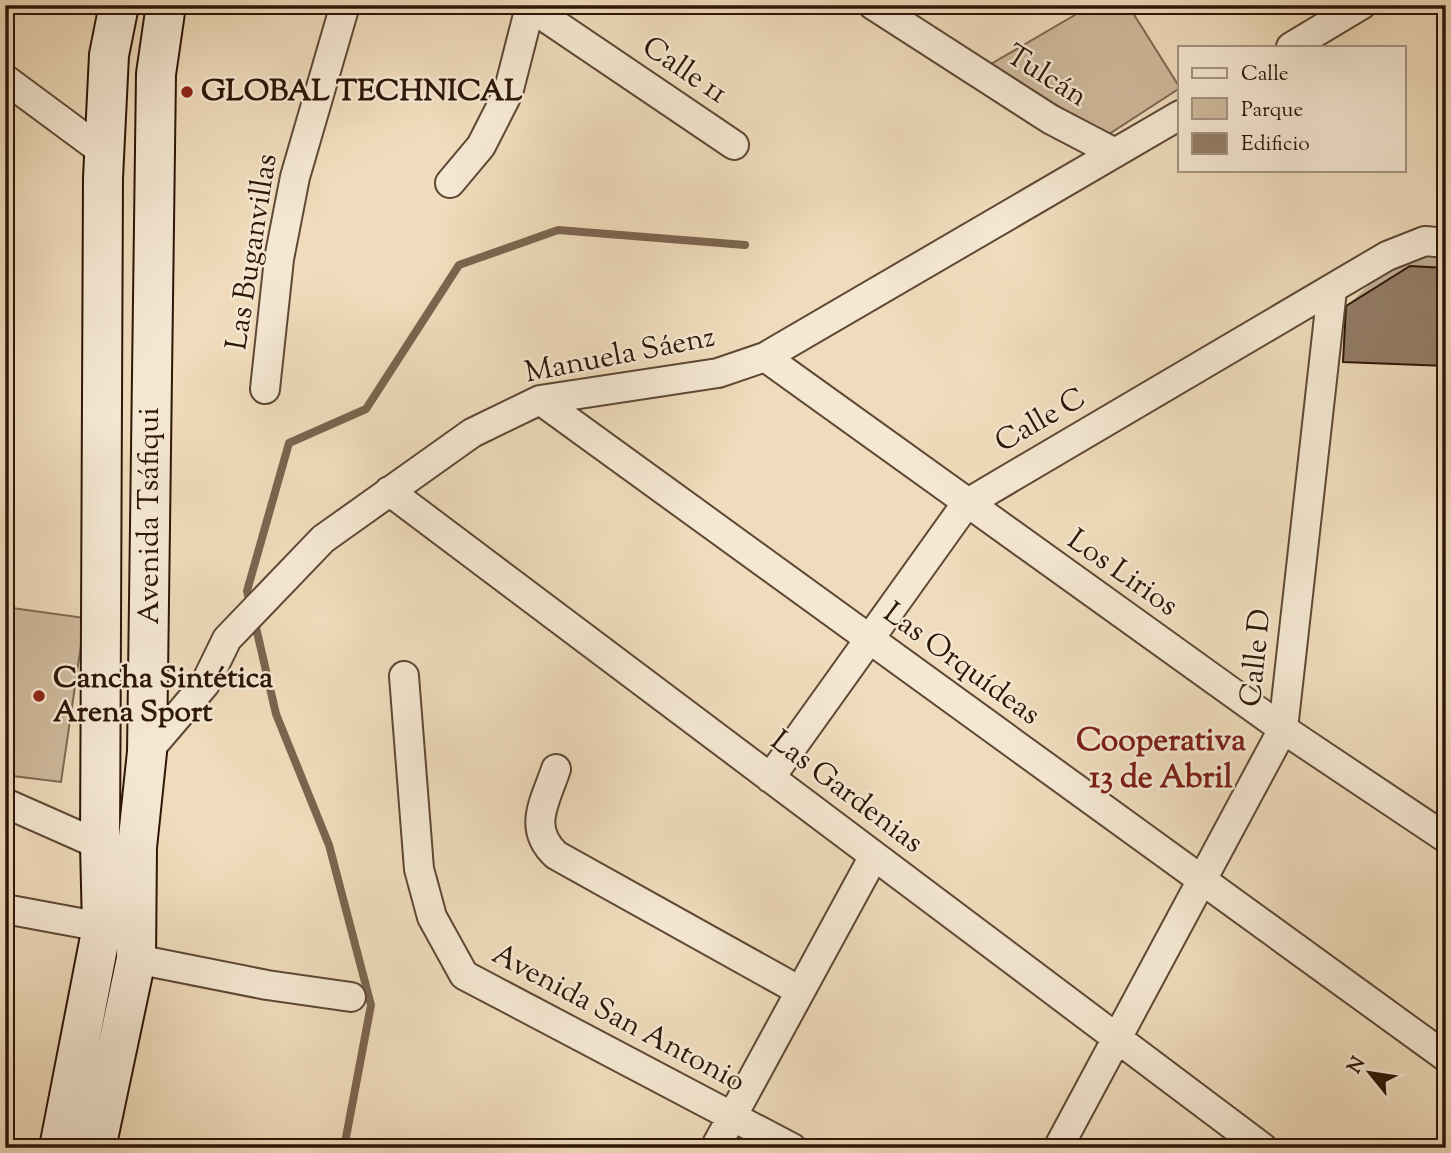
<svg xmlns="http://www.w3.org/2000/svg" width="1451" height="1153" font-family="'Sorts Mill Goudy',serif">
  <style>
    .green { fill: #cfba9d; stroke: #7e6852; stroke-width: 2 }
    .shadow { fill: #0003 }
    .lines { fill: none; stroke-linecap: round; stroke-linejoin: round }
    .stream { stroke: #7b654f; stroke-width: 8 }
    .building { fill: #937d66; stroke: #2e1608; stroke-width: 2 }
    .minor-casing { stroke: #5e4835; stroke-width: 32 }
    .secondary-casing { stroke: #2e1608; stroke-width: 42 }
    .minor { stroke: #f5e8d3; stroke-width: 28 }
    .secondary { stroke: #f5e8d3; stroke-width: 38 }
    .poi-dot { fill: #8f2418; stroke: #f5e8d3; stroke-width: 2.5 }
    .labels { text-anchor: middle; dominant-baseline: central; stroke-width: 5; stroke-linejoin: round; paint-order: stroke }
    .street-label { font-size: 30px; fill: #2e1608; stroke: #f5e8d3 }
    .poi-label { font-size: 30px; font-weight: bold; fill: #2e1608; stroke: #f5e8d3; text-anchor: start }
    .neighbourhood-label { font-size: 32px; font-weight: bold; fill: #7a1f14; stroke: #f5e8d3 }
  </style>
  <rect width="100%" height="100%" fill="#f0dcbc"/>
  <filter id="stains"><feTurbulence type="fractalNoise" baseFrequency=".00286" numOctaves="4"/><feColorMatrix values="0 0 0 0 .2 0 0 0 0 .09 0 0 0 0 .02 0 0 0 .5 -.17"/></filter>
  <radialGradient id="worn" r=".72"><stop offset=".6" stop-color="#630" stop-opacity="0"/><stop offset="1" stop-color="#630" stop-opacity=".3"/></radialGradient>
  <path class="green" d="M1092,5H1128L1180,88L1106,136L991,64Z
    M5,607L85,618L61,782L5,775Z"/>
  <path class="shadow" d="M1433,246H1446V365L1347,306L1369,285Z"/>
  <g class="lines">
    <path class="stream" d="M935,6L936,5
      M251,607L247,591L289,443L366,409L459,265L558,230L745,245
      M254,619L276,714L329,845L371,1005L344,1148"/>
  </g>
  <path class="building" d="M1410,266L1446,268V366L1343,362L1346,306Z"/>
  <g class="lines">
    <defs>
      <path id="minor" d="M527,5L734,145
        M873,5L1050,119L1115,153
        M1291,47L1361,5
        M5,79L105,153
        M450,183L481,146L508,93L530,7
        M765,357L1283,729L1446,838
        M265,389L279,259L295,177L345,5
        M540,400L1446,1057
        M389,491L1263,1148
        M404,676L419,869L432,917L464,975L792,1148
        M147,752L205,684L227,639L323,539L472,433L540,400L718,373L765,357L1180,115
        M556,769C545,802 527,828 556,855L800,991
        M770,778L966,504L1387,256L1425,241L1446,243
        M5,803L100,845
        M5,909L102,927
        M136,959L267,985L351,997
        M715,1148L874,856
        M1058,1148L1283,729L1332,290"/>
      <path id="secondary" d="M59,1148L102,927L100,845L103,178L109,55L119,5
        M96,1148L136,959L137,847L147,752L156,74L166,5"/>
    </defs>
    <use href="#minor" class="minor-casing"/>
    <use href="#secondary" class="secondary-casing"/>
    <use href="#minor" class="minor"/>
    <use href="#secondary" class="secondary"/>
  </g>
  <g class="poi-dot">
    <circle cx="187" cy="92" r="7"/>
    <circle cx="39" cy="696" r="7"/>
  </g>
  <g class="labels">
    <g class="street-label">
      <text transform="translate(684 71) rotate(34)">Calle 11</text>
      <text transform="translate(1046 77) rotate(32)">Tulcán</text>
      <text transform="translate(253 252) rotate(-81)">Las Buganvillas</text>
      <text transform="translate(620 356) rotate(-11)">Manuela Sáenz</text>
      <text transform="translate(1041 421) rotate(-30)">Calle C</text>
      <text transform="translate(150 516) rotate(-90)">Avenida Tsáfiqui</text>
      <text transform="translate(1122 574) rotate(35)">Los Lirios</text>
      <text transform="translate(1257 658) rotate(-84)">Calle D</text>
      <text transform="translate(961 665) rotate(36)">Las Orquídeas</text>
      <text transform="translate(846 793) rotate(37)">Las Gardenias</text>
      <text transform="translate(618 1019) rotate(28)">Avenida San Antonio</text>
    </g>
    <g class="poi-label">
      <text x="201" y="92">GLOBAL TECHNICAL</text>
      <text x="53" y="679">Cancha Sintética<tspan x="53" dy="34">Arena Sport</tspan></text>
    </g>
    <g class="neighbourhood-label">
      <text x="1161" y="742">Cooperativa<tspan x="1161" dy="37">13 de Abril</tspan></text>
    </g>
  </g>
  <rect width="1451" height="1153" fill="none" stroke="#f0dcbc" stroke-width="28"/>
  <rect x="7" y="7" width="1437" height="1139" fill="none" stroke="#2e1608" stroke-width="3.5"/>
  <rect x="14" y="14" width="1423" height="1125" fill="none" stroke="#2e1608" stroke-width="2"/>
  <rect x="1178" y="46" width="228" height="126" fill="#f5e8d3" stroke="#a59482" stroke-width="2"/>
  <rect x="1192" y="68" width="35" height="10" fill="#f5e8d3" stroke="#a59482" stroke-width="2"/>
  <text x="1241" y="80" font-size="21" fill="#2e1608">Calle</text>
  <rect x="1192" y="98" width="35" height="21" fill="#cfba9d" stroke="#a59482" stroke-width="2"/>
  <text x="1241" y="116" font-size="21" fill="#2e1608">Parque</text>
  <rect x="1192" y="133" width="35" height="21" fill="#937d66" stroke="#a59482" stroke-width="2"/>
  <text x="1241" y="150" font-size="21" fill="#2e1608">Edificio</text>
  <g transform="translate(1370 1073) rotate(300)" stroke="#f5e8d3" stroke-width="5" paint-order="stroke">
  <path d="M0-5L12 26L0 18L-12 26Z" fill="#2e1608"/>
  <text y="-10" font-size="19" font-weight="bold" text-anchor="middle" fill="#2e1608">N</text>
  </g>
  <rect width="100%" height="100%" filter="url(#stains)"/>
  <rect width="100%" height="100%" fill="url(#worn)"/>
</svg>
